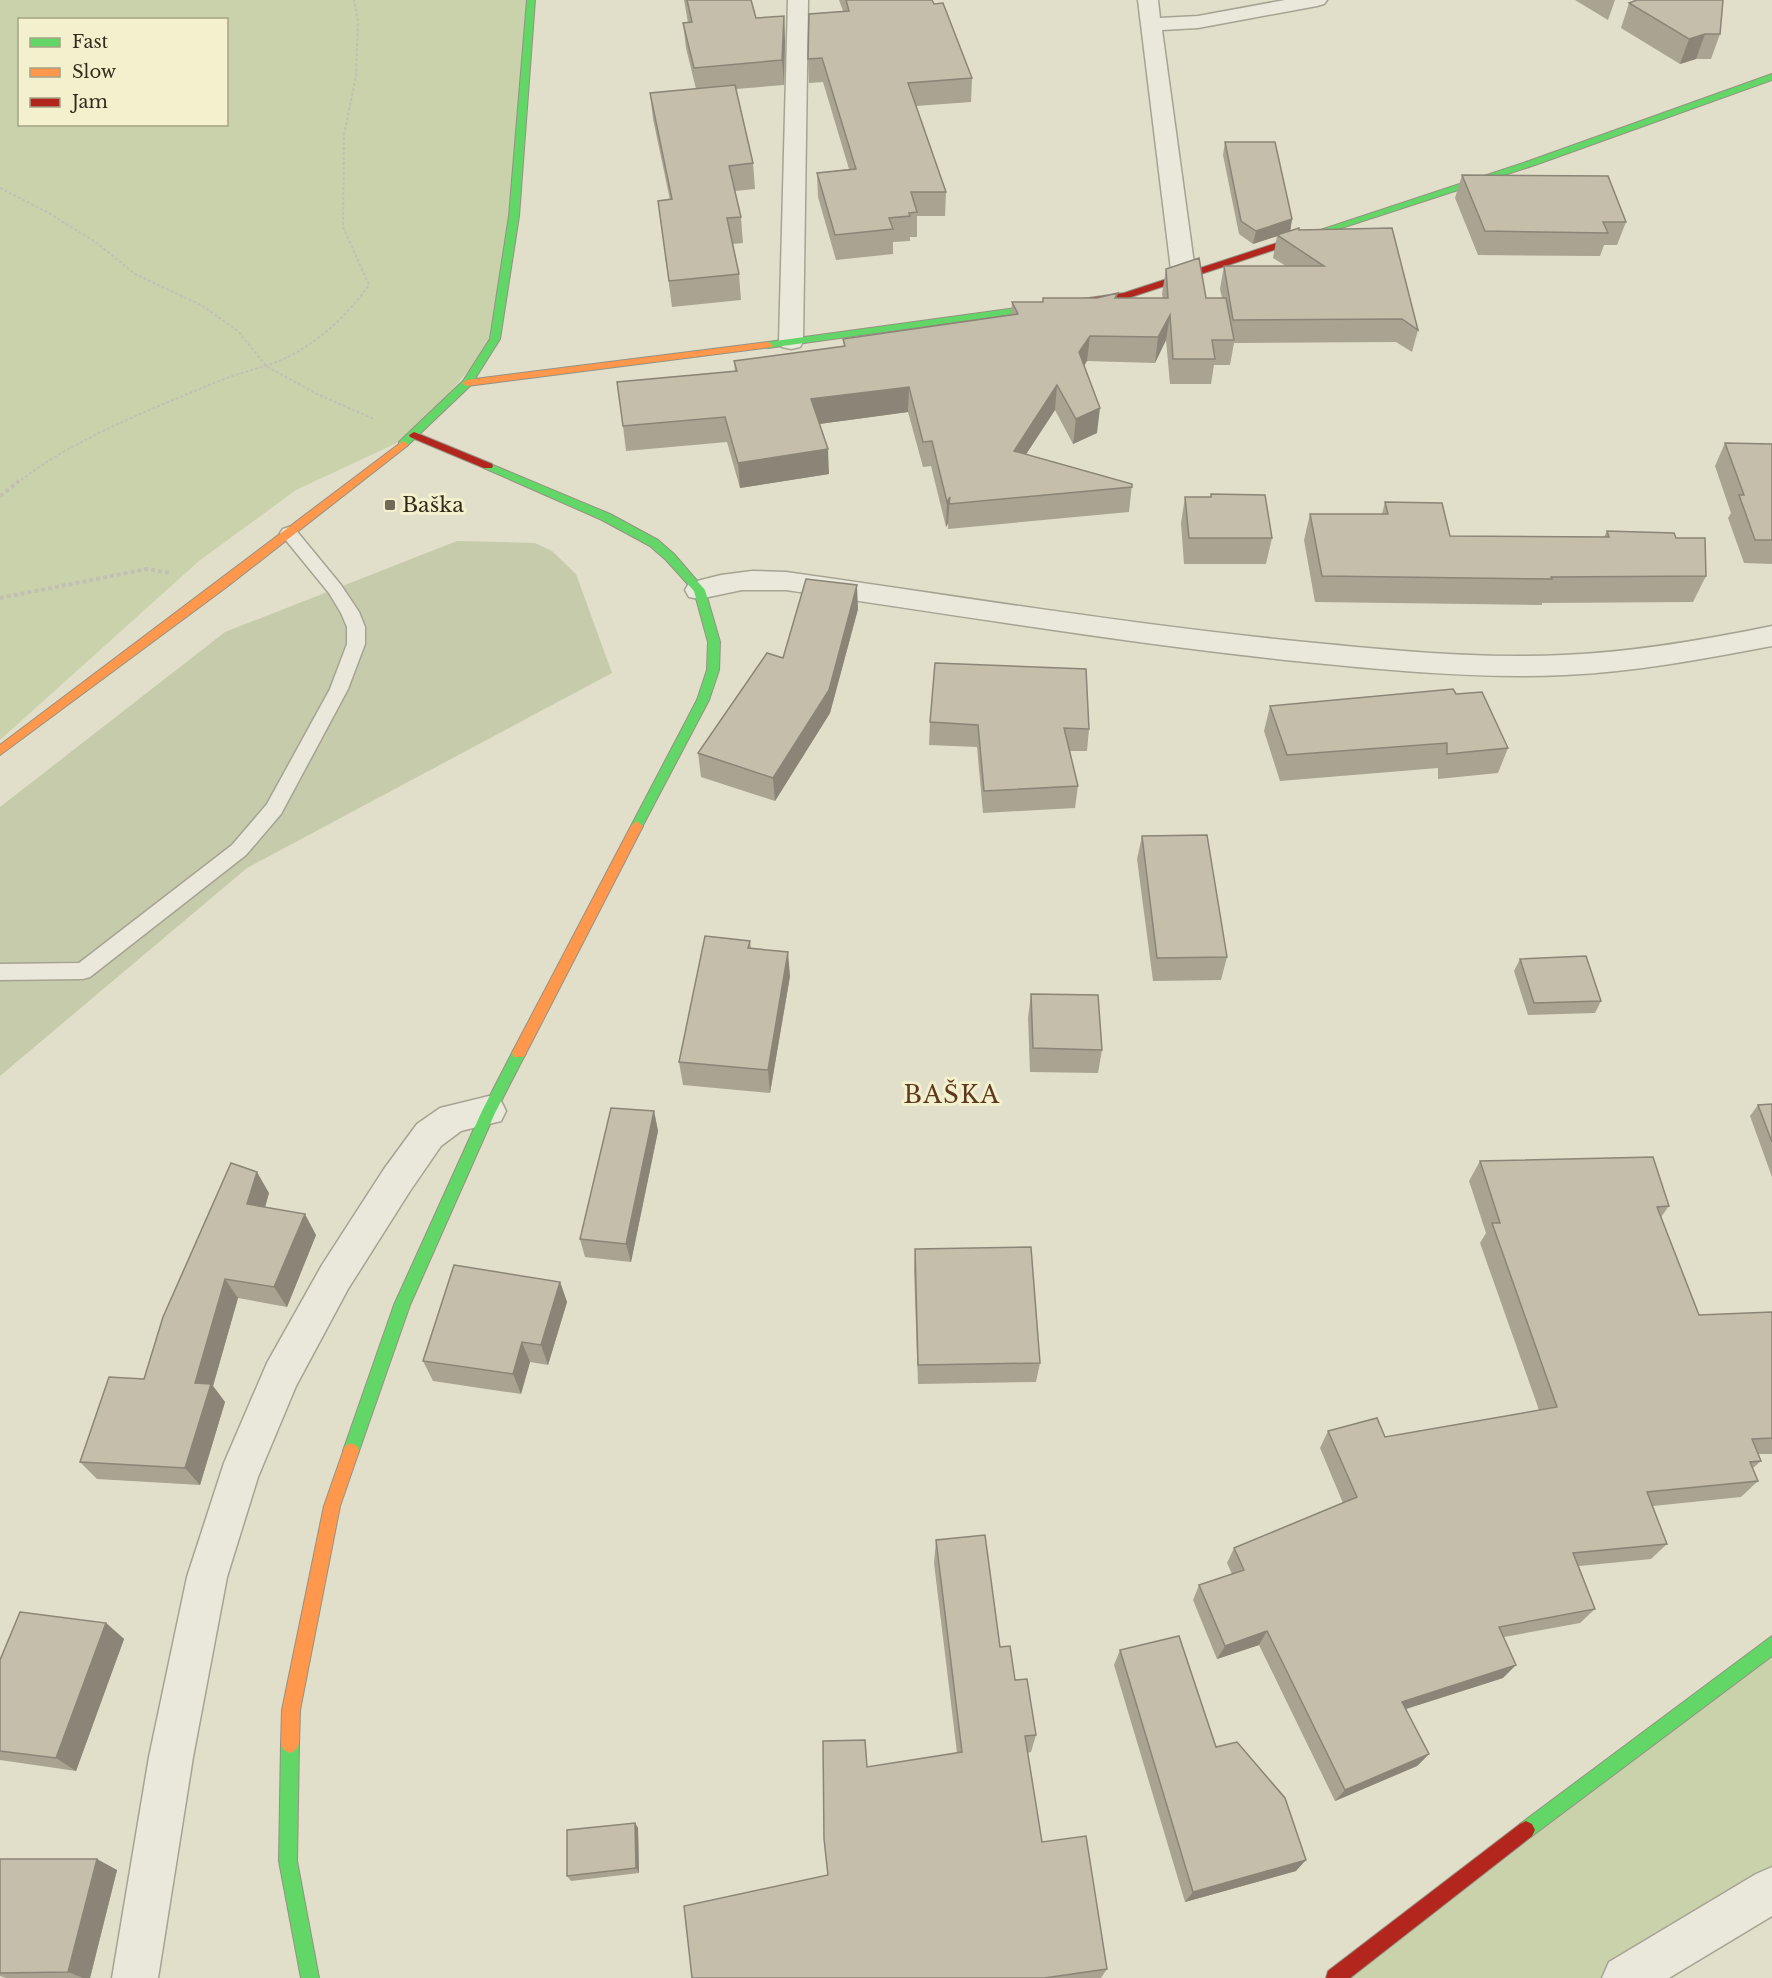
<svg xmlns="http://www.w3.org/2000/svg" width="1772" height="1978" font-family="'Libre Baskerville',serif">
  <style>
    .green { fill: #cad2ac; fill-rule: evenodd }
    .cemetery { fill: #c6ccab }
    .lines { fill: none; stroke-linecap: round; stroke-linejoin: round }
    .lane-casing { stroke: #a6a393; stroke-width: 3 }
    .street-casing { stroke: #a6a393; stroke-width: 3 }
    .fast-casing { stroke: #959283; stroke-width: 2 }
    .slow-casing { stroke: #959283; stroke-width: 2 }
    .jam-casing { stroke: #959283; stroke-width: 2 }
    .path-far1 { stroke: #c2c0b3; stroke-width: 2; stroke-dasharray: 3 2; stroke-linecap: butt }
    .path { stroke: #c2c0b3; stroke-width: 4; stroke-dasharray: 4 3; stroke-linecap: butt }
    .lane { fill: #eae8db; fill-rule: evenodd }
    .street { fill: #eae8db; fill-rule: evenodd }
    .fast { fill: #63d668; fill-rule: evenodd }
    .slow { fill: #ff974d; fill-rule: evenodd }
    .jam { fill: #b3261e; fill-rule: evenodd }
    .wall { fill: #a9a392 }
    .shaded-wall { fill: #8a8577 }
    .building { fill: #c5beaa; stroke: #8a8577; stroke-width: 1.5 }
    .poi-dot { fill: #706b59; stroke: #f3f0ce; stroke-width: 2 }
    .labels { text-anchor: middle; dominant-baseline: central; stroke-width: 6; stroke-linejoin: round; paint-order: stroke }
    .poi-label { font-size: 21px; fill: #332c1c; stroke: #f3f0ce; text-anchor: start }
    .quarter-label { font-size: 24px; letter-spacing: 1.5px; fill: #5d381e; stroke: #f3f0ce }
  </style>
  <rect width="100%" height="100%" fill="#e1dfc9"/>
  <path class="green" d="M0,0H531L495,339L414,435L296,490L199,561L0,740ZM20,20H226V124H20Z
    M1772,1649V1890L1625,1978H1339Z"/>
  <path class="cemetery" d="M457,541L535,543L552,551L576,574L612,673L247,868L0,1076V807L225,632Z"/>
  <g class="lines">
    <defs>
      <path id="lane" d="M289,527L295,529L341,585L359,612L365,627V644L348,689L281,814L246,855L90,977L83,979L0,980V964L79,963L232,845L267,804L330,689L347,644V627L341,613L329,593L280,533L283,529Z"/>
      <path id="street" d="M788,0H808L803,342L800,347L791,349L782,347L779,342Z
        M1138,0H1158L1160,18L1198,16L1285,0H1327L1324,4L1317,6L1198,28L1162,30L1196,278L1192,283L1184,285L1176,283L1172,278Z
        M752,571L786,572C956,596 1125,624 1295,641C1385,650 1475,659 1564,655C1634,652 1704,640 1772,626V646C1704,659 1634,672 1565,675C1475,679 1385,670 1295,661C1125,643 956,615 786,590H742L699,599L689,597L685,590L689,583L721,575Z
        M489,1096L501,1101L506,1111L501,1121L461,1131L441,1146L410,1191L348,1289L296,1386L258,1477L227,1577L193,1757L158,1978H112L149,1757L187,1577L224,1463L267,1363L322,1265L384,1169L417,1124L440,1108Z
        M1772,1867V1916L1669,1978H1602L1609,1962L1756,1874Z"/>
      <path id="fast" d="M527,0H535L519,216L500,339L471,385L407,446H399V442L463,381L490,339L509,216Z
        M1772,74V80L1535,165L1283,247L1275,245L1529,161Z
        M1039,305L1044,308L1042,310L768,348L763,345L768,342Z
        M488,463L610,514L658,540L674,554L705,590L720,642L719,670L709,700L641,829L637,831L631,826L697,700L707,670L708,642L694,591L666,560L650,546L602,520L484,468V464Z
        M519,1047L524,1049L526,1053L495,1113L410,1305L359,1451L357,1456L351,1459L345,1456L343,1451L394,1305L482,1111L514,1049Z
        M1772,1636V1656L1532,1836L1526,1839L1520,1836L1517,1830L1520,1824Z
        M290,1735L296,1738L299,1744L297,1861L319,1978H301L279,1861L281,1744L284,1738Z"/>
      <path id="slow" d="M768,342L773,345L772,347L467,386L462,383L467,380Z
        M403,441L408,444L407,446L228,586L0,755V745Z
        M637,821L643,826L524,1057H514L512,1053L514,1049L631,826Z
        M351,1443L357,1446L359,1451L340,1506L300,1710L299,1744L296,1750L290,1753L284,1750L281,1744L282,1710L324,1506L345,1446Z"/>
      <path id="jam" d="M1280,242L1285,245L1283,247L1128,298L1039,311L1034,308L1039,305L1124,293Z
        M414,432L492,464L493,466L492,468H484L410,437L409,435Z
        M1526,1821L1532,1824L1535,1830L1532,1836L1350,1978H1326L1328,1971L1520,1824Z"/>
    </defs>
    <use href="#lane" class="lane-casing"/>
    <use href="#street" class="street-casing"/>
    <use href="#fast" class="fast-casing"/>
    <use href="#slow" class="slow-casing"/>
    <use href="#jam" class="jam-casing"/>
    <path class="path-far1" d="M0,188L47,212L97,243L135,274L201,305L238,331L266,366L317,394L374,419
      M17,483C75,438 147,411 214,383C235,374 257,369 279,361C316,345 346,317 369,285L343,227L344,135L356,76L358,22L354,0"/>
    <path class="path" d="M0,496L19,481
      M0,598L147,569L170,573"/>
    <use href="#lane" class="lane"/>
    <use href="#street" class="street"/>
    <use href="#fast" class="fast"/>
    <use href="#slow" class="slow"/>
    <use href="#jam" class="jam"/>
  </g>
  <path class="wall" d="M684,0H751L756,18L784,16L785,40L784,85L736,89L753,163L755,189L735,191L741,217L743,243L733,244L739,274L741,300L672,307L658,201L670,200L653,119L650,93L696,89L686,48L683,23H688Z
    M839,0H932L972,78L971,102L916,106L946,192L945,216H917V237H910V241L893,242V254L836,260L818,197L817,173L849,169L823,82L809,83L808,59L843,11Z
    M1575,0H1615L1608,20Z
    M1629,3L1720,34L1711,59H1696L1680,64L1621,28Z
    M1225,142L1292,219L1290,231L1299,230L1418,330L1412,352L1396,342L1234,343L1230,365H1214L1211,384H1170L1166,340L1155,363L1087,361L1084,366L1097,433L1073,444L1055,410L1026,454L1132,484L1129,512L948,529V523L946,527L931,466L923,467L908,412L819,424L829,474L740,488L727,442L626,451L623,426L735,372L734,361L844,346L843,339L1011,315L1012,302H1043L1118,298H1163L1162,294L1166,269L1206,298H1222L1220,289L1224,266H1286L1273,258L1277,236L1253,244L1239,234L1223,155Z
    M1462,175L1626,222L1617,245H1604L1600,256L1478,255L1455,198Z
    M1725,443L1772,444V564L1744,563L1728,518L1731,513L1715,466Z
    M1211,494L1272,538L1266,564H1184L1181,523L1185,497H1210Z
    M1385,502L1450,536L1604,537L1607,531L1676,538L1706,576L1693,602L1542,603V605L1315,602L1304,540L1310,514H1382Z
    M858,609L830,713L775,801L701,777L698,753L783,658Z
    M1456,694L1508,748L1498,773L1438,779V768L1280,781L1264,731L1270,706Z
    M930,722L1089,729L1087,751H1069L1078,786L1075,808L983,813L977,747L929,745Z
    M1142,836L1227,957L1221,980L1153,981L1137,859Z
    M750,941L751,948L790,976L770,1093L683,1085L679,1062Z
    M1520,959L1601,1001L1595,1013L1528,1015L1514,971Z
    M1031,994L1102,1050L1098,1073L1030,1072L1028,1018Z
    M1772,1104V1177L1750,1116L1758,1105Z
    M654,1111L658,1131L631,1262L585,1257L580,1239Z
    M1480,1161L1669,1206L1661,1217L1699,1315L1772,1312V1454H1758L1761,1461L1753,1468L1758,1481L1741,1497L1653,1506L1667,1544L1651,1559L1579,1566L1595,1609L1580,1623L1504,1637L1503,1678L1406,1709L1429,1754L1417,1766L1335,1801L1259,1645L1217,1659L1193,1600L1199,1585L1232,1574L1227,1563L1234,1548L1343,1503L1320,1448L1328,1431L1385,1437L1539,1410L1480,1243L1486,1233L1469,1181Z
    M269,1193L265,1207L316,1235L287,1307L238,1298L213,1386L225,1402L200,1485L97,1479L80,1462L144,1379Z
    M915,1249L1040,1363L1036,1382L918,1384L914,1270Z
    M560,1282L567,1302L548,1365L530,1362L521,1394L433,1381L423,1361Z
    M936,1540L1000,1647L1015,1680L1036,1735L1031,1752L1027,1753L1042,1842L1107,1969L1101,1978H692L828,1875L867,1767L957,1753L934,1563Z
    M106,1623L124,1639L76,1771L0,1760V1660Z
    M1120,1650L1216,1747L1296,1871L1185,1902L1114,1665Z
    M635,1823L638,1828L639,1873L571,1881L567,1876Z
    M0,1859L117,1870L90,1978H6L0,1976Z"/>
  <path class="shaded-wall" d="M784,16L785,40L784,85L782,60Z
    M1705,34L1696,59L1680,64L1689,39Z
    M1292,219L1290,232L1253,244L1256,231Z
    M1170,315L1166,340L1155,363L1158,337Z
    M1090,336L1087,361L1076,378L1079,352Z
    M1057,385L1055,410L1012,476L1014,451Z
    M909,387L908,412L812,425L811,399Z
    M1100,408L1097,433L1073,444L1076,419Z
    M828,449L829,474L740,488L738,463Z
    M950,497L948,523L946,527L947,502Z
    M857,585L858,609L830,713L775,801L773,778Z
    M788,952L790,976L770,1093L768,1070Z
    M654,1111L658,1131L631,1262L626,1244Z
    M257,1172L269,1193L260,1225L247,1204Z
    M305,1214L316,1235L287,1307L274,1287Z
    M225,1279L238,1298L213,1386L225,1402L200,1485L185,1468L195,1383Z
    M560,1282L567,1302L548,1365L541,1345Z
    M522,1342L530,1362L521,1394L513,1374Z
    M106,1623L124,1639L76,1771L56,1758Z
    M1267,1631L1259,1645L1217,1659L1225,1646Z
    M1516,1665L1503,1678L1390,1714L1402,1702Z
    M1429,1754L1417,1766L1335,1801L1345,1790Z
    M635,1823L638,1828L639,1873L636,1868Z
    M97,1859L117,1870L90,1978H83L68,1972Z
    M1306,1860L1296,1871L1185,1902L1193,1892Z"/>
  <path class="building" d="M687,0H751L756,18L784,16L782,60L694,68L683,23L692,22Z
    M846,0H932L934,4L943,3L972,78L908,83L946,192H911L917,212L909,213L910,216L889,218L893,229L835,235L817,173L856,169L822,58L808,59L809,14L849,11Z
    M1637,0H1723L1720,34H1705L1689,39L1629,3Z
    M735,85L753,163L729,166L741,217L727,218L739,274L669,281L658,201L672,199L650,93Z
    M1225,142H1275L1292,219L1256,231L1241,221Z
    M1462,175L1608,176L1626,222H1603L1608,233L1485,231Z
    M1299,228V230L1392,228L1418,330L1402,319L1233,320L1224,266H1324L1277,235Z
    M1199,258L1206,298H1226L1234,340H1212L1215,359H1173L1170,315L1158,337L1090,336L1079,352L1100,408L1076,419L1057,385L1014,451L1132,484V487L949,504L950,497L947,502L932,441L923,442L909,387L811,399L828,449L738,463L725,417L623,426L617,382L737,371L734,361L845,346L843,339L1018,314L1012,302H1043V298H1097L1118,293L1115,298H1168L1166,269Z
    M1725,443L1772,444V540H1755L1739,495H1744Z
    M1211,494L1265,495L1272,538H1189L1185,497H1211Z
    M1385,502L1442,503L1450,536L1609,537L1607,531L1674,533L1676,538H1705L1706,576L1551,577L1552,579L1322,576L1310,514H1388Z
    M806,579L857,585L829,690L773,778L698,753L767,653L783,658Z
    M935,663L1086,669L1089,729L1064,728L1078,786L984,791L978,725L930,722Z
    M1453,689L1456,694L1482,692L1508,748L1447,754V743L1287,755L1270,706Z
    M1207,835L1227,957L1157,958L1142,836Z
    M705,936L750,941L748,948L788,952L768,1070L679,1062Z
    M1586,956L1601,1001L1534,1003L1520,959Z
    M1031,994L1098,995L1102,1050L1033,1048Z
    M1772,1104V1142L1758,1105Z
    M611,1108L654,1111L626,1244L580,1239Z
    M1653,1157L1669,1206L1657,1207L1699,1315L1772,1312V1438L1752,1439L1761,1461L1750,1462L1758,1481L1647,1492L1667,1544L1573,1553L1595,1609L1499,1627L1516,1665L1402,1702L1429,1754L1345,1790L1267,1631L1225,1646L1199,1585L1244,1570L1234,1548L1357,1497L1328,1431L1377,1418L1385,1437L1557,1407L1492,1223H1500L1480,1161Z
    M231,1163L257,1172L247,1204L305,1214L274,1287L225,1279L195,1383L211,1384L185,1468L80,1462L109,1377L144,1379L163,1317Z
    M1031,1247L1040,1363L918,1365L915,1249Z
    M454,1265L560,1282L541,1345L522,1342L513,1374L423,1361Z
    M985,1535L1000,1647L1010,1646L1015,1680L1027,1679L1036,1735L1025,1736L1042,1842L1086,1836L1107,1969L1044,1978H692L684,1906L828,1875L824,1839L823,1741L865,1740L867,1767L962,1752L936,1540Z
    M20,1612L106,1623L56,1758L0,1751V1660Z
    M1179,1636L1216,1747L1237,1742L1285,1798L1306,1860L1193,1892L1120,1650Z
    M635,1823L636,1868L567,1876V1830Z
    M0,1859H97L68,1972L0,1973Z"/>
  <rect class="poi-dot" x="384" y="499" width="12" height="12" rx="3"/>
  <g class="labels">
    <g class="poi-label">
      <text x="402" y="505">Baška</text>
    </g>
    <g class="quarter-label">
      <text x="952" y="1094">BAŠKA</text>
    </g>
  </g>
  <rect x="18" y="18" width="210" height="108" fill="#f3f0ce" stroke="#a6a287" stroke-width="1.5"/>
  <rect x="30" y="38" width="30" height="9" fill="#63d668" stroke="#a6a287" stroke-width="1.5"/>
  <text x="72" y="48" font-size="18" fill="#332c1c">Fast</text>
  <rect x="30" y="68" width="30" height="9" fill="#ff974d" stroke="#a6a287" stroke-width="1.5"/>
  <text x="72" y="78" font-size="18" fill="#332c1c">Slow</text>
  <rect x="30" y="98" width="30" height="9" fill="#b3261e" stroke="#a6a287" stroke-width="1.5"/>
  <text x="72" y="108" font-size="18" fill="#332c1c">Jam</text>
</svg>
